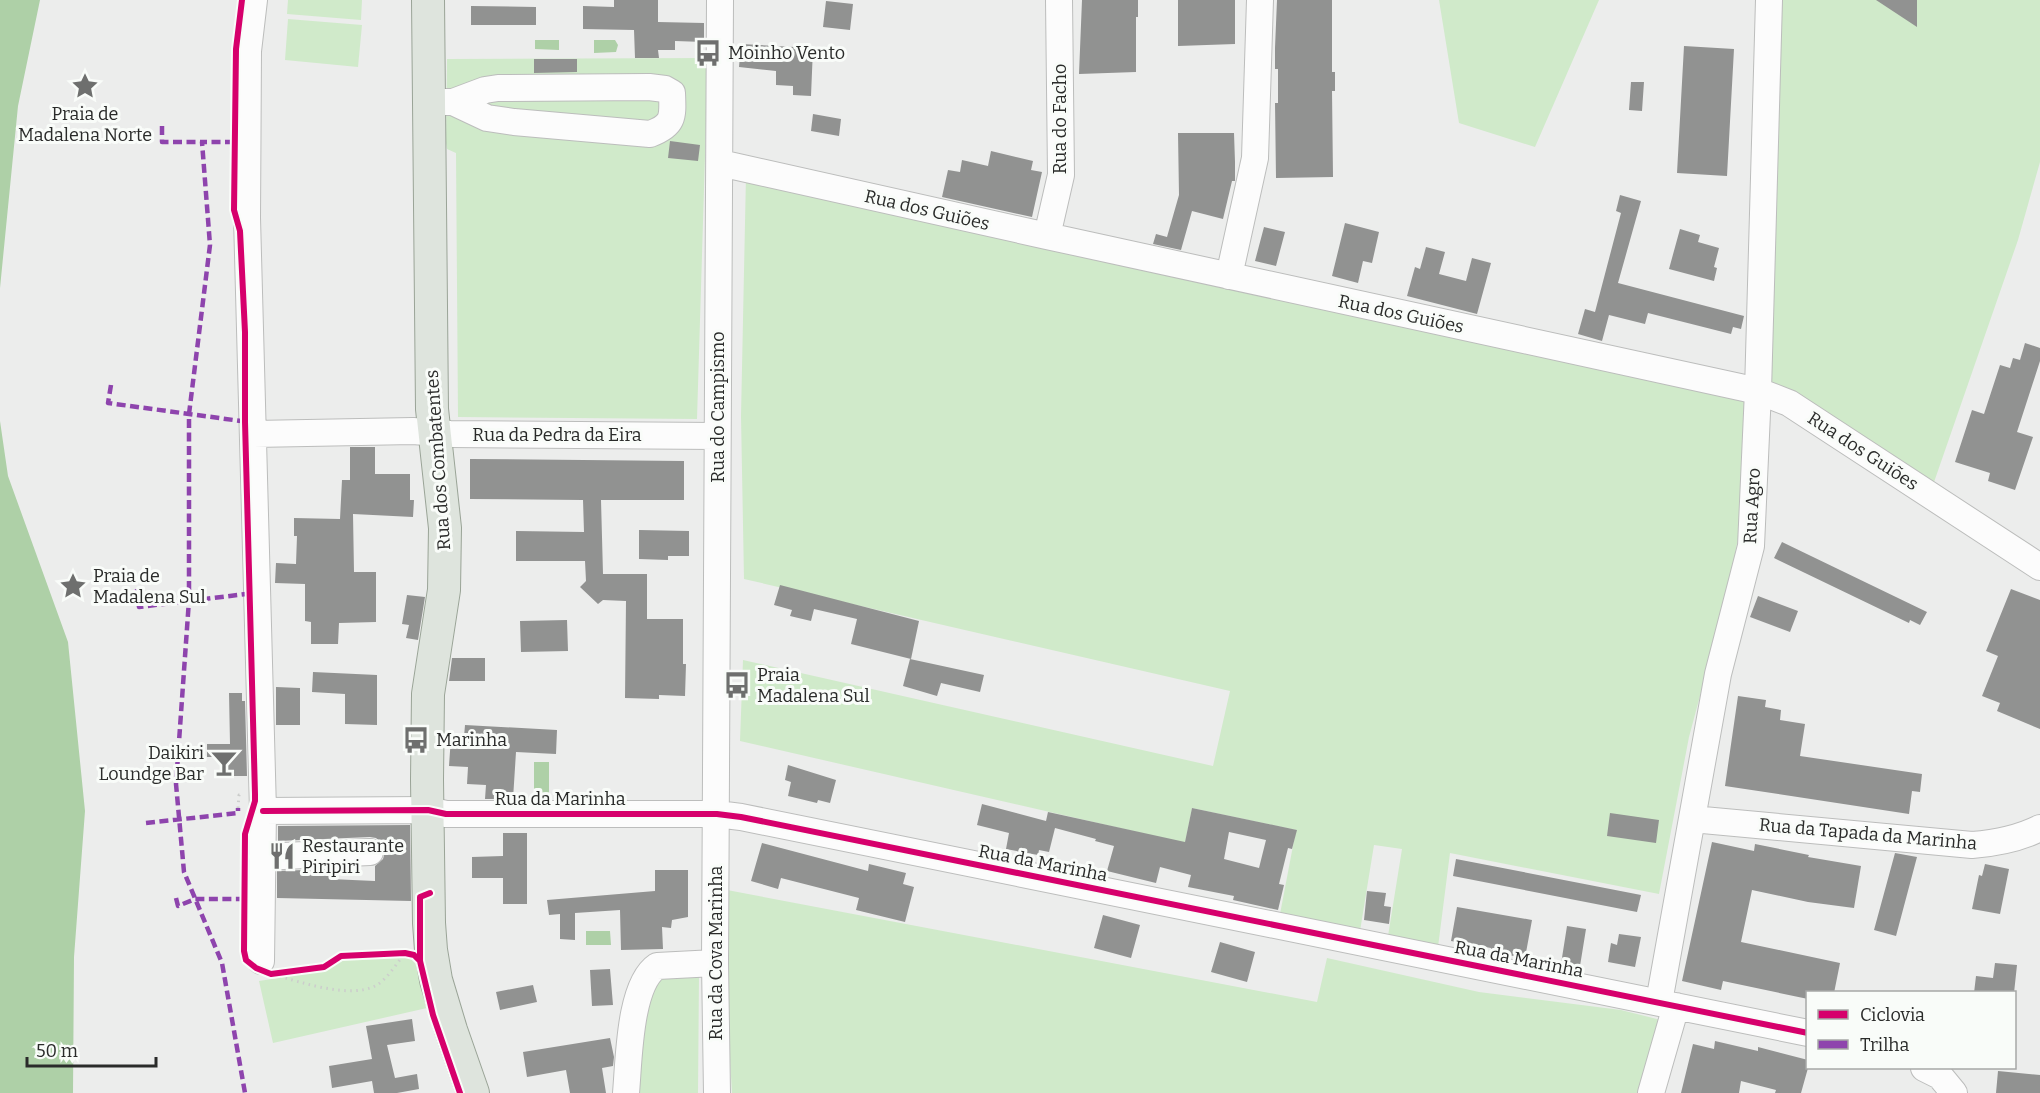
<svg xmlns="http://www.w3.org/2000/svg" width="2040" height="1093" font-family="Bitter,serif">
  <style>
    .green { fill: #d0eaca }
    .water { fill: #aed0a7 }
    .building { fill: #919291; fill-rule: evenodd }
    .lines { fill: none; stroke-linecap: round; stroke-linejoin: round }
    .minor-casing { stroke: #bcbdbc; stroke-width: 28 }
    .major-casing { stroke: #9aa497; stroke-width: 34 }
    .path { stroke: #cccdcc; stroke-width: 3; stroke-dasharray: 1.5 4.5; stroke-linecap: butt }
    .minor { stroke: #fcfcfc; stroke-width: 26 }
    .major { stroke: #dee4dd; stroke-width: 32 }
    .quiet { stroke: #8e44ad; stroke-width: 4.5; stroke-dasharray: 9 4.5; stroke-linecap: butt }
    .cycleway-casing { stroke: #f9fcf9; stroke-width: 10 }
    .cycleway { stroke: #d6006c; stroke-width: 6 }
    .labels { text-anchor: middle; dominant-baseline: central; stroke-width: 6; stroke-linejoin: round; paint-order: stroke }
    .poi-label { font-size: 18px; fill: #2a2b2a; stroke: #f9fcf9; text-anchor: start }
    .street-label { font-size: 18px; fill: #2a2b2a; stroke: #f9fcf9 }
  </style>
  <rect width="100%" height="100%" fill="#ecedec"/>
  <path class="green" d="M288,0H362L361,20L287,14Z
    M1439,0H1599L1535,147L1459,123Z
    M1776,0H2040V162L2018,240L1933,485L1756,401L1741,523L1727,595L1689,737L1659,894L1450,853L1438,947L1388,936L1402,849L1374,845L1360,931L1280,914L1296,830L1192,808L1185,843L740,741L743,660L1213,766L1230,691L744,579L741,416L746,175L1755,400Z
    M288,19L362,25L358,67L285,60Z
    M708,58L697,419L458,417L456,153L447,149L446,143L447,59Z
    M727,890L1317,1002L1327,958L1479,992L1621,1010L1661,1020L1643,1093H732L724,959Z
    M407,957L417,963L427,1008L273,1043L259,981L323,971L340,960Z
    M658,973L699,975L698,1093H634L640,1004Z"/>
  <path class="water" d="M0,0H40L18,106L0,288Z
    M535,40H559V50L535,49Z
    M594,40H615L618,45L616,52L594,53Z
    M0,421L8,476L68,642L85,811L74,957L73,1093H0Z
    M534,762H549V795H534Z
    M586,931H610L611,945H586Z"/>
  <path class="building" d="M614,0H658V22L704,23V42L675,41V50H658L659,58H635L634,30L583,29V6L614,7Z
    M1082,0H1138V17H1136V72L1079,74Z
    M1178,0H1235V44L1178,46Z
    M1277,0H1332V72H1335V91H1332L1333,177L1276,178L1275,103H1278V69H1275V48Z
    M1876,0H1917V27Z
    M826,1L853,4L850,30L823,27Z
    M471,6L536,7V25H471Z
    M741,44L813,48L811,96L793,95V86L776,85V71L739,67Z
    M1684,46L1734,49L1727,176L1677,173Z
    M534,59H577V72L534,73Z
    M1631,82H1644L1642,111L1629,110Z
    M813,114L841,119L839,136L811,131Z
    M1178,133H1234L1235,162V181H1232L1223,219L1192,211L1181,250L1153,244L1156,234L1167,237L1179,195Z
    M670,141L700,145L698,161L668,158Z
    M991,151L1033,161L1031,170L1042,172L1032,217L942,197L948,170L960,172L962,160L988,166Z
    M1620,195L1641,201L1618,283L1744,316L1741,329L1733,327L1731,334L1648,313L1645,324L1609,315L1602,341L1578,334L1585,309L1595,312L1621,213L1616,211Z
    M1345,223L1379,232L1372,263L1363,261L1358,283L1332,276Z
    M1264,227L1285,232L1276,266L1255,261Z
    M1680,229L1700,235L1698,242L1719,248L1714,267L1717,268L1714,281L1669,269Z
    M1426,247L1445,252L1439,274L1466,281L1472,258L1491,263L1477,314L1407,296L1415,267L1420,269Z
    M2025,343L2040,348V361L2017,432L2033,437L2015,490L1988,481L1990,473L1955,462L1972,410L1984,414L2000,365L2010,368L2013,358L2020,360Z
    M350,447H375V474H410V500H414L413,517L353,514L354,572H376V622L339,623L338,644H311V622L305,621V584L275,583L276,563L296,564L297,536H294V518L340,519L342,480H350Z
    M470,459L684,461V500H601L603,574H647V619H683V664H686L685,696L659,695V699L625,698L626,601L603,600L598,604L580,587L586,581L585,561H516V531L584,532L583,500L470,499Z
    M639,530L689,531V556H668V560L639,559Z
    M1782,542L1927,612L1920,625L1910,620L1909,623L1774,558Z
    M780,585L919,621L911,659L851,644L857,619L814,609L811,621L790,616L792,610L774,605Z
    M2011,589L2040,600V729L1997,711L2000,703L1982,696L1998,656L1986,651Z
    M407,595L425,597L418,640L406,638L409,625L402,624Z
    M1758,596L1798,611L1790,632L1750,617Z
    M567,620L568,651L521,652L520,621Z
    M452,658H485V681H449Z
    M910,659L984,675L980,692L941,683L937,696L903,686Z
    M313,672L377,675V725L345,724V694L312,692Z
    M276,687L300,688V725H276Z
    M229,693H242V701H245L247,776H220V757H207V744H230Z
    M1738,696L1766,700L1765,707L1781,710L1780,720L1805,724L1800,756L1922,774L1920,792L1912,791L1909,814L1725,786Z
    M465,725L557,730L556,754L516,752L513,799H485L486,785L467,784L468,767L449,766L451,737H464Z
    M788,765L836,780L830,803L818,800L817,803L788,796L791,782L785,780Z
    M982,804L1046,821L1048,812L1185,842L1192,808L1297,830L1292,849L1288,848L1279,884L1284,885L1278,910L1233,900L1234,896L1188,887L1191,875L1160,867L1156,883L1107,871L1114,846L1095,841L1096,839L1055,828L1049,852L1039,850L1038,855L1006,849L1009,833L977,825ZM1229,832L1266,840L1259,868L1224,859Z
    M1610,813L1659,820L1656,843L1607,836Z
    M410,825L411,901L277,898V871L331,869L330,879L375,881V866L383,859L385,852L382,843L376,838L370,837L278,841V826Z
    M503,833H527V904H503V878H472V857L503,856Z
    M1712,842L1754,851L1755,844L1809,855L1808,857L1861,866L1854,908L1808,902L1752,890L1741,942L1840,963L1834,993H1808V999L1723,981L1721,990L1682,981Z
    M762,843L868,871L869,864L906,873L903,884L914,887L905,922L856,910L859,898L781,878L778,889L751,881Z
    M1895,853L1917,857L1896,936L1874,930Z
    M1456,859L1641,895L1637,912L1453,876Z
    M1985,864L2009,869L2000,914L1972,909L1979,875L1982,876Z
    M655,870H688V917L672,920L671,928L662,927L663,949L621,950L620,910L575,913V940L560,939V914L549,915L547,900L655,891Z
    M1367,891L1386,893L1384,906L1391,907L1389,924L1364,920Z
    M1457,907L1532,920L1525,958L1491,952V948L1451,941Z
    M1103,915L1140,925L1131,958L1094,948Z
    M1567,926L1586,929L1580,966L1561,964Z
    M1619,934L1641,937L1635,967L1608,962L1611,943L1617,945Z
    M1220,942L1255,952L1247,982L1211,972Z
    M1995,963L2017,965L2014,993H1974L1976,976L1993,978Z
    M610,969L613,1005L592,1006L590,970Z
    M533,985L537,1002L500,1010L496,992Z
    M412,1019L415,1041L387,1045L395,1078L417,1074L419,1089L397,1093H374L372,1081L332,1088L329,1066L372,1059L366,1026Z
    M610,1038L614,1057L613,1066L602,1068L606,1093H570L566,1070L527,1077L523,1052Z
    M1715,1041L1758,1051V1047L1808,1060V1068L1801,1093H1775L1776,1090L1741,1081L1739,1093H1681L1693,1044L1714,1049Z
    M1998,1071L2040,1075V1093H1996Z"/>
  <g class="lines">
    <defs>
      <path id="minor" d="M254,0L248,51L247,218L263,811L261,961
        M429,102H453L487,118L514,122L650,134C674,125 673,117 672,93L665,89L649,87L498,88L485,90L453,102
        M720,163L1047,236L1758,391L1789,403L2040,567
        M1047,236L1061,175L1059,0
        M1229,276L1255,158L1260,0
        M253,434L413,431L450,434L717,436
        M263,811L428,810L446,814H717L741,817L1808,1033
        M1692,819L1972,845C1997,843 2018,839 2040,828
        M262,857L370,852
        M1659,1002L1718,674L1751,546L1758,391L1769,0
        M1924,1068L1940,1076L1954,1093
        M626,1093C629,1061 629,985 657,966L715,963
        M717,1093L715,963L720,0
        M1651,1093L1676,1006"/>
      <path id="major" d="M428,0L432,409L445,528L444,590L428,694L427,780L429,923L431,950L436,980L451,1030L473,1093"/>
    </defs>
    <use href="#minor" class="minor-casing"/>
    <use href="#major" class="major-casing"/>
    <path class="path" d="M238,808L239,795H242
      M274,975C302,982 350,1000 377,985C388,978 397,963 405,953"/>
    <use href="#minor" class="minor"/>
    <use href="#major" class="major"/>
    <path class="quiet" d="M162,126V142H202
      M234,142H202L210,245L189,414V600L176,784L184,872L222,963L245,1093
      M111,385L108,403L241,421
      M137,589L139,607L246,594
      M146,823L238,813V808
      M176,898L178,906L195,899H244"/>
    <defs>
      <path id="cycleway" d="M242,0L236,49L234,210L240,231L245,332V422L255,794V801L245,834L244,951L246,960L256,968L271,974L324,967L341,956L405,953L414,955L420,961
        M263,811L428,810L446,814H717L741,817L1808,1033
        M430,893L420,897V961L433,1015L460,1093"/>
    </defs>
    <use href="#cycleway" class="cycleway-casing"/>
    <use href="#cycleway" class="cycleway"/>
  </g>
  <defs>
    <symbol id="bus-bare" viewBox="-9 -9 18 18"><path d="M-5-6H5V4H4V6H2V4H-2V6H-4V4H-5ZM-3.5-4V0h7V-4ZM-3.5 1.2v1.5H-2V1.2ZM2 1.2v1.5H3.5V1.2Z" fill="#6e6f6e" stroke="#f9fcf9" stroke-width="2.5" paint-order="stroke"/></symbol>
    <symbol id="sight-bare" viewBox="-9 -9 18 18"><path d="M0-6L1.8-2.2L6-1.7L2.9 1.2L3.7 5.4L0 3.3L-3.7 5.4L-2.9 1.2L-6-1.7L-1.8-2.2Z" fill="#6e6f6e" stroke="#f9fcf9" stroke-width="2.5" paint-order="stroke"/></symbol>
    <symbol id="bar-bare" viewBox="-9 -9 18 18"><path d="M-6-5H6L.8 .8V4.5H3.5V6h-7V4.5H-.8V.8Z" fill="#6e6f6e" stroke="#f9fcf9" stroke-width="2.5" paint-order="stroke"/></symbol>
    <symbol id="restaurant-bare" viewBox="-9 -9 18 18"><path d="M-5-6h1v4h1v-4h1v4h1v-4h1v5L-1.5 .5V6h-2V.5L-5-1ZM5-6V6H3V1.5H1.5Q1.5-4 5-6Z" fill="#6e6f6e" stroke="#f9fcf9" stroke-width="2.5" paint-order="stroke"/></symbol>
  </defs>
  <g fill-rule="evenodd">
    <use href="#bus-bare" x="689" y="34" width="38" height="38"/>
    <use href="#sight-bare" x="66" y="67" width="38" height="38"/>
    <use href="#sight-bare" x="54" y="567" width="38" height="38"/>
    <use href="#bus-bare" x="718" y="666" width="38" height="38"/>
    <use href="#bus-bare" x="397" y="721" width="38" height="38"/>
    <use href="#bar-bare" x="205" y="744" width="38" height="38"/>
    <use href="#restaurant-bare" x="263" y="837" width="38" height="38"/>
  </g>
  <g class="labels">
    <g class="poi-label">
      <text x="728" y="53">Moinho Vento</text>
      <text x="85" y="114" text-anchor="middle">Praia de<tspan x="85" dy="21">Madalena Norte</tspan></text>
      <text x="93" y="576">Praia de<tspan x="93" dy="21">Madalena Sul</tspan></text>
      <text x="757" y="675">Praia<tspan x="757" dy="21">Madalena Sul</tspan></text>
      <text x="436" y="740">Marinha</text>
      <text x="204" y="753" text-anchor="end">Daikiri<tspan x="204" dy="21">Loundge Bar</tspan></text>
      <text x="302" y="846">Restaurante<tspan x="302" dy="21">Piripiri</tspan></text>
    </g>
    <g class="street-label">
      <text transform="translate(1060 119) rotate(-90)">Rua do Facho</text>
      <text transform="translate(927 210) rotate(13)">Rua dos Guiões</text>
      <text transform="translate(1401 314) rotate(12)">Rua dos Guiões</text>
      <text transform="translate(718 407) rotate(-90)">Rua do Campismo</text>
      <text x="557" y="435">Rua da Pedra da Eira</text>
      <text transform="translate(1863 451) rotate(33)">Rua dos Guiões</text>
      <text transform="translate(438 460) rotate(-94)">Rua dos Combatentes</text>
      <text transform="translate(1752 506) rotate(-87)">Rua Agro</text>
      <text x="560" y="799">Rua da Marinha</text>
      <text transform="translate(1868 834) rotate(5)">Rua da Tapada da Marinha</text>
      <text transform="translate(1043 863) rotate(11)">Rua da Marinha</text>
      <text transform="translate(716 953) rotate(-90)">Rua da Cova Marinha</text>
      <text transform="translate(1519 959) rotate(11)">Rua da Marinha</text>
    </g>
  </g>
  <rect x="1806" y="991" width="210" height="78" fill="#f9fcf9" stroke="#a6a8a6" stroke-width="1.5"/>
  <rect x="1818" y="1010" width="30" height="9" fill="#d6006c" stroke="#a6a8a6" stroke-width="1.5"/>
  <text x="1860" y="1021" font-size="18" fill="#2a2b2a">Ciclovia</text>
  <rect x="1818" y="1040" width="30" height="9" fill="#8e44ad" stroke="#a6a8a6" stroke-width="1.5"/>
  <text x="1860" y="1051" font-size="18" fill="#2a2b2a">Trilha</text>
  <path d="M27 1057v9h129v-9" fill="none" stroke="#2a2b2a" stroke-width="3"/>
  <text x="36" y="1057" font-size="18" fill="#2a2b2a" stroke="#f9fcf9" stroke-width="4.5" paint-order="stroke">50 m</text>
</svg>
